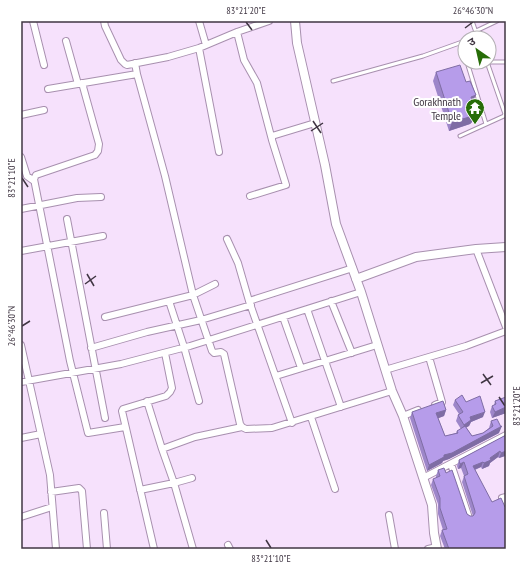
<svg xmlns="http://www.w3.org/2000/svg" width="527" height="570" font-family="'PT Sans Narrow','Noto Sans Devanagari',sans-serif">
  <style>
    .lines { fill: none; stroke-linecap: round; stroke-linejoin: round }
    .service-casing { stroke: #a890af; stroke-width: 5 }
    .minor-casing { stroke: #a890af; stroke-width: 8 }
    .tertiary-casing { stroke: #a890af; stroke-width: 10 }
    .service { stroke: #fff; stroke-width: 3 }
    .minor { stroke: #fff; stroke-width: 6 }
    .tertiary { stroke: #fff; stroke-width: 8 }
    .wall { fill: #9d86c9 }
    .shaded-wall { fill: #7f6da4 }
    .building { fill: #b69cea; stroke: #7f6da4 }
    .ticks { fill: none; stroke: #403643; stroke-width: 1.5 }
    .labels { text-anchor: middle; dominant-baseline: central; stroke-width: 4; stroke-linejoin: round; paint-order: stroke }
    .poi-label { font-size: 12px; fill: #403643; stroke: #fff; text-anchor: end }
    .neatline { fill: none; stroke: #403643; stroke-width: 1.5 }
    .ticks-label { font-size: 10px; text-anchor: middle; fill: #403643 }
  </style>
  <rect width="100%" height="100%" fill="#f6e1fc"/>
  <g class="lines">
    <defs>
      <path id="service" d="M472,21L478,38
        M476,31L497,21
        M463,50L465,57
        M467,62L486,124
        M487,62H506
        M333,81L423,56L465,41
        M460,136L504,116L505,114L487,62"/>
      <path id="minor" d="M33,21L44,65
        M104,21L105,26L121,60L125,64L127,65L168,57L199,48L237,32L269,21
        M199,21L206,45
        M237,32L244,60L257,83L272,140
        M66,41L78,84
        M199,48L219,152
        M135,63L137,74L165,176L193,295L212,351L214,353L221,352L224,354L240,424L242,427L246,429L272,428L392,391
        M82,83L99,144L98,151L95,155L36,175L34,179L70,361L88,433L125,427
        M48,89L137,74
        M21,115L44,110
        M21,157L27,176L34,181
        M250,196L286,185L272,140V136L315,123
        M21,209L77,198L101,197
        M67,219L105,418
        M227,239L238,263L249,301L292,423
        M476,249L506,327
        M21,251L103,236
        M169,301L184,347L199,401
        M249,301L353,268
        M331,301L352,353
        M307,309L341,407
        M105,317L193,295L215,284
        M283,317L301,368
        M21,345L50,475L56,549
        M91,348L147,332L201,320L251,305
        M429,357L442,402L435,405
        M385,370L466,346L506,331
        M276,376L377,345
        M21,382L121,364L190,346L361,292
        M147,401L162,449L174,483L192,478
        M403,416L418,410
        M311,417L335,489
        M21,438L41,434
        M162,449L195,437L242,427
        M451,464L469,518
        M423,478L506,435
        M140,490L174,483L193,549
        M51,492L79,488L82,491L87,549
        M506,497L502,498L506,510
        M104,513L107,549
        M389,515L395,549
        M21,517L52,507
        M228,545L230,549
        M154,549L122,411L123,409L166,396L170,392L172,388L165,353
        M428,549L437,547"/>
      <path id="tertiary" d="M295,21L297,43L325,165L336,224L361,292L392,391L403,416L432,505L434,533L437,549
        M356,279L416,257L476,249L506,247"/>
    </defs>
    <use href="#service" class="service-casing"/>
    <use href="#minor" class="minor-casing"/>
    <use href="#tertiary" class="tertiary-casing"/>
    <use href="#service" class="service"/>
    <use href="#minor" class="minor"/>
    <use href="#tertiary" class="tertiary"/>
  </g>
  <path class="wall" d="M436,72L473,102V121L470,124L449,131L433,81Z
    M506,397V413L492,418L490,412L492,406L494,405L495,401Z
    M455,400L466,402L483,417L471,422L469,426L466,427L472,436L483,433L489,428L491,421L499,433L449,459L443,461L442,463L427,471L410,418L412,412L446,410L444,416L438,418L445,436L456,433L457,431L461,429L456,421L458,415L459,414L453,405Z
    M506,435V457L505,456L499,458L498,457L490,463L489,466L482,469L481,467L475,470L506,549H445L440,536L442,530H443L438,514V504L431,485L433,479L436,478V476L438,470L446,473L467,514L470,516H473L462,482L464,476L461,468L458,469L457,466L459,460Z"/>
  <path class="shaded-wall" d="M476,95L472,103L471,97Z
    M476,112L473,121L470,124L449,131L452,122Z
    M506,407V413L492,418L495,412Z
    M446,410L444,416L434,420L436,413Z
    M485,412L483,417L471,422L469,426L462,430L464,425L470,417Z
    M502,426L499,433L449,459L443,461L442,463L427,471L429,465L444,455Z
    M500,451L498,457L490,463L489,466L482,469L484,463L490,458Z
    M506,451L505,456L499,458L501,453Z
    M464,462L461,468L458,469L460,464Z
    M483,462L481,467L471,471L473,466Z"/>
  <path class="building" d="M460,65L466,82L470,81L476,95L471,97L476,112L473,116L452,122L436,72Z
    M462,395L466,402L480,396L485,412L470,417L471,420L464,425L458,415L463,412L455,400Z
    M506,397V407L495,412L492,406L496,404L495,401Z
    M443,401L446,410L436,413L445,436L458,433L457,431L465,426L472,436L483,433L493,426L491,421L497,419L501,427L502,426L452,453L444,455V457L429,465L412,412Z
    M506,435V451L501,453L500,451L490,458L491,460L484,463L483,462L473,466L492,502L501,498L505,507L506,508V549H449L442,530L447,529L440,508V498L433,479L440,476L438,470L444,468L446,473L452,470L467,514L470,516H473L475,513V511L464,476L468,474L464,462L460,464L459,460Z"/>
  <path class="ticks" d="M246,22L252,30M465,28L473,22M313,121L321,133M311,131L323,123M22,178L28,187M87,274L94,286M85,284L96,276M22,326L30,321M483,374L491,385M481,383L493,376M499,397L505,406M266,540L271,548"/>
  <defs>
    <symbol id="temple-pin" viewBox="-11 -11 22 30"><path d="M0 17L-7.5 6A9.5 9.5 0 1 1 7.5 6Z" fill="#276d08" stroke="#fff"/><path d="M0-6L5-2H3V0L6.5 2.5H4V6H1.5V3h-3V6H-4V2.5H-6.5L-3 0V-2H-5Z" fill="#fff"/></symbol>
  </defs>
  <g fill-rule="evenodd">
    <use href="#temple-pin" x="464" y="97" width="22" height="30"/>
  </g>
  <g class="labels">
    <g class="poi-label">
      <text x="461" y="101">Gorakhnath<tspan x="461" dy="14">Temple</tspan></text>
    </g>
  </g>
  <rect width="527" height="570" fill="none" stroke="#ffffff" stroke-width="44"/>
  <g transform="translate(477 50) rotate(326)"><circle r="19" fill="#ffffff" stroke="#b3afb4"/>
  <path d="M0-3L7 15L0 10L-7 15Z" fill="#276d08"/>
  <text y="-6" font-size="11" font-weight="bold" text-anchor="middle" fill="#403643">उ</text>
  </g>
  <rect x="22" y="22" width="483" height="526" class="neatline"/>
  <g class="ticks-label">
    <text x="246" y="14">83°21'20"E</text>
    <text x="473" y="14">26°46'30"N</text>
    <text transform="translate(11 178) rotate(-90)" y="4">83°21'10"E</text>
    <text transform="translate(11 326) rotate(-90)" y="4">26°46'30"N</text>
    <text transform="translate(516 406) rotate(-90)" y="4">83°21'20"E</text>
    <text x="271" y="562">83°21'10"E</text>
  </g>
</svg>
